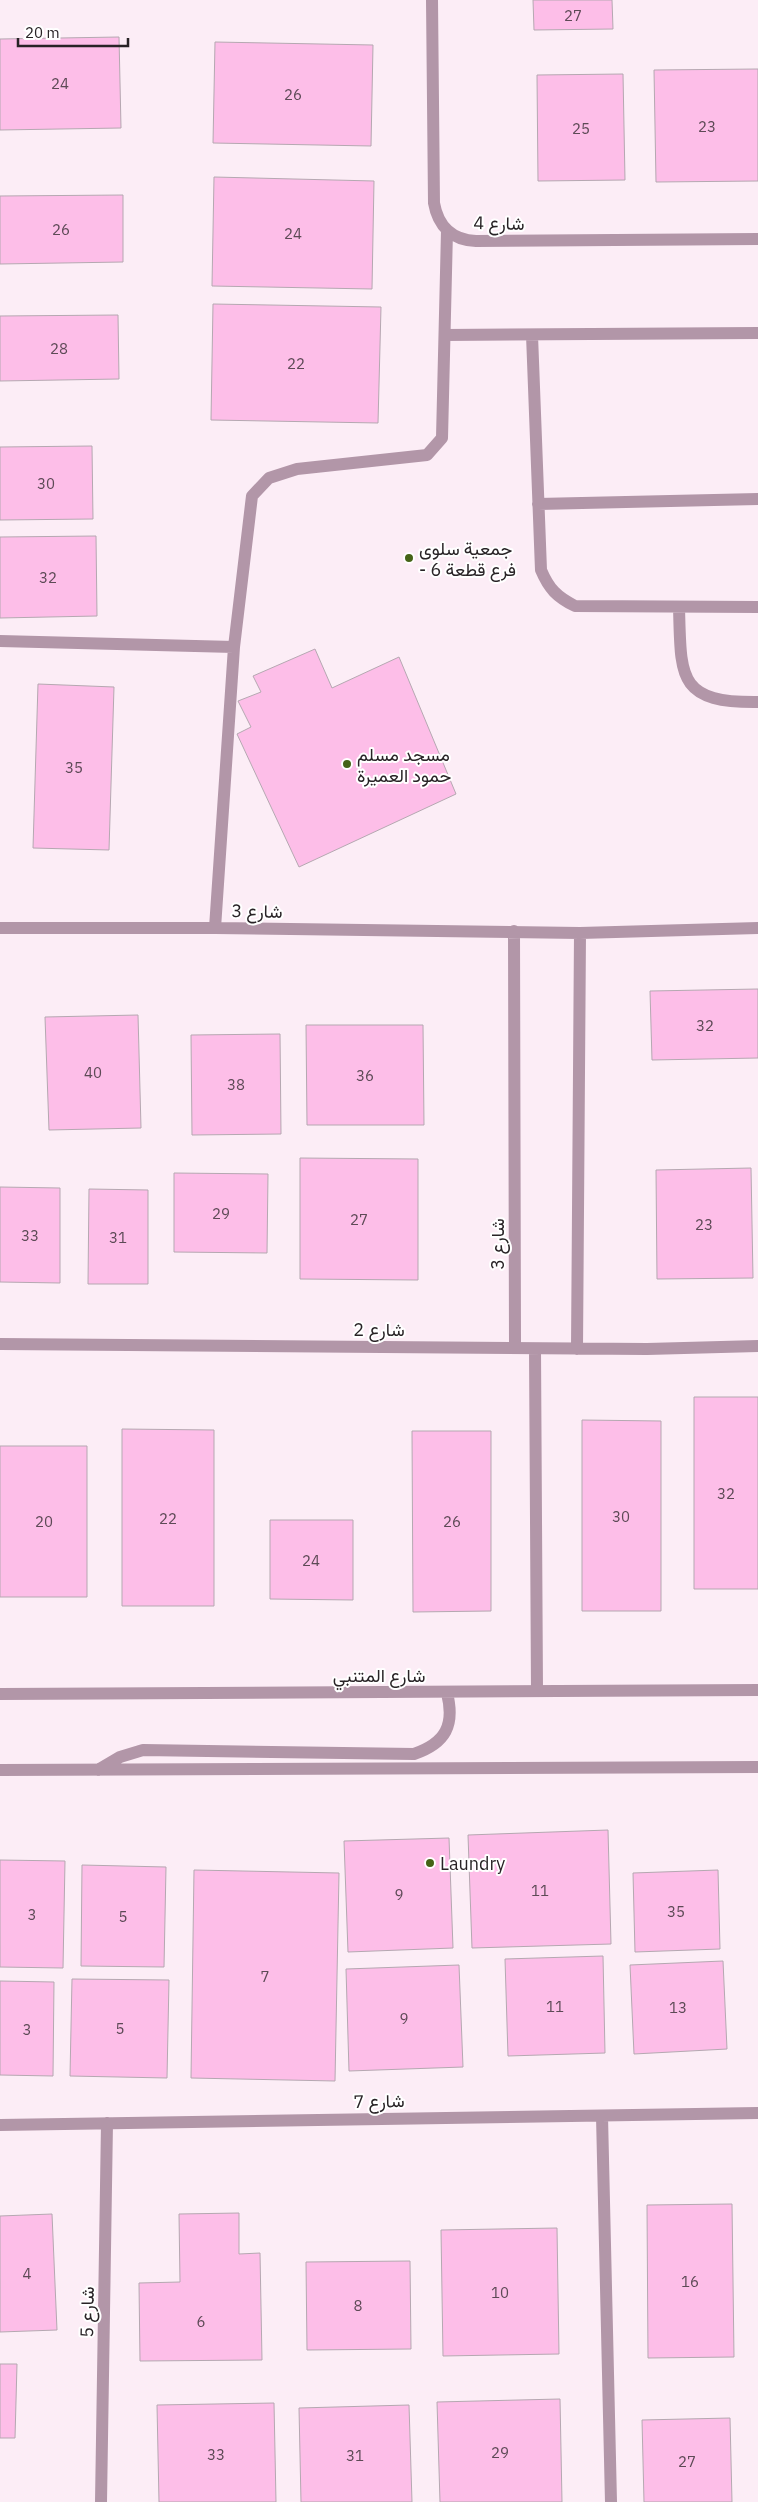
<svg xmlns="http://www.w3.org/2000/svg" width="758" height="2502" font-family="'IBM Plex Sans',Vazirmatn,sans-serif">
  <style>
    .building { fill: #fdbee8; stroke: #b5a8b1 }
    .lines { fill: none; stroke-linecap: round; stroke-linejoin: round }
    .minor { stroke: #b296a8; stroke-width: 12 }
    .poi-dot { fill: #456317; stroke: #fff; stroke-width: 2 }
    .labels { text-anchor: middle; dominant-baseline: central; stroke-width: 4; stroke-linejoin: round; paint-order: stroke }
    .number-label { font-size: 15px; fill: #5d4a56 }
    .street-label { font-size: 18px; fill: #282326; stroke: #fff }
    .poi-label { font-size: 18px; fill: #282326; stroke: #fff; text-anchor: start }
  </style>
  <rect width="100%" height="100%" fill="#fcedf6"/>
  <path class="building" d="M533,0H612L613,29L534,30Z
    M119,37L121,128L0,130V39Z
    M215,42L373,45L371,146L213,143Z
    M758,69V181L656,182L654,70Z
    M623,74L625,180L538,181L537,75Z
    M214,177L374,181L372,289L212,286Z
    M123,195V262L0,264V196Z
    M213,304L381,307L378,423L211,420Z
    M118,315L119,379L0,381V316Z
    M92,446L93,519L0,520V447Z
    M96,536L97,616L0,618V537Z
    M315,649L332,688L399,657L456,794L299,867L237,734L251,727L238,701L261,692L253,676Z
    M38,684L114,687L109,850L33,848Z
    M758,989V1058L652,1060L650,991Z
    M138,1015L141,1128L49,1130L45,1017Z
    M306,1025H423L424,1125H307Z
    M280,1034L281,1134L192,1135L191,1035Z
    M300,1158L418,1159V1280L300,1279Z
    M751,1168L753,1278L657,1279L656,1170Z
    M174,1173L268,1174L267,1253L174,1252Z
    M0,1187L60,1188V1283L0,1282Z
    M89,1189L148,1190V1284H88Z
    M694,1397H758V1589H694Z
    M582,1420L661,1421V1611H582Z
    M122,1429L214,1430V1606H122Z
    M412,1431H491V1611L413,1612Z
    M0,1446H87V1597H0Z
    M270,1520H353V1600L270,1599Z
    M608,1830L611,1944L472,1948L468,1835Z
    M449,1838L453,1948L348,1952L344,1841Z
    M0,1860L65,1861L63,1968L0,1967Z
    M82,1865L166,1867L164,1967L81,1966Z
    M194,1870L339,1873L335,2081L191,2078Z
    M718,1870L720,1949L635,1952L633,1873Z
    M603,1956L605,2053L508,2056L505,1959Z
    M723,1961L727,2049L634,2054L630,1965Z
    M459,1965L463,2067L349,2071L346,1969Z
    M72,1979L169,1980L167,2078L70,2076Z
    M0,1981L54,1982L53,2076L0,2075Z
    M732,2204L734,2357L648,2358L647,2205Z
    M239,2213V2254L260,2253L262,2360L140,2361L139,2283L180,2282L179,2214Z
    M52,2214L57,2330L0,2332V2216Z
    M557,2228L559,2354L443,2356L441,2230Z
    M410,2261L411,2349L307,2350L306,2262Z
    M0,2364H17L15,2438H0Z
    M560,2399L562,2502H440L437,2402Z
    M274,2403L276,2502H159L157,2405Z
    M409,2405L412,2502H301L299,2408Z
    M730,2418L732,2502H644L642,2420Z"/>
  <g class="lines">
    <path class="minor" d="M432,0L434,203C438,226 452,240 476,241L758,239
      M445,335L758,333
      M532,335L541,570C549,589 557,597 575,606L758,607
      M538,504L758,499
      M679,607C681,677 677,703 758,702
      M0,641L234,647L215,928
      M234,647L252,496L269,478L297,469L427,455L442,438L447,231
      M0,928H215L580,933L758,928
      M514,931L515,1348
      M0,1344L647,1349L758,1346
      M535,1349L537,1690
      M577,1349L580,933
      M0,1694L758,1690
      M0,1770L758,1767
      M98,1770L120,1757L143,1750L414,1754C446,1743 455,1725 447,1693
      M602,2116L611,2502
      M0,2125L758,2113
      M101,2502L107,2123"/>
  </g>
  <g class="poi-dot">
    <circle cx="409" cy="558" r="5"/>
    <circle cx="347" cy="764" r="5"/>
    <circle cx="430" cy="1863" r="5"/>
  </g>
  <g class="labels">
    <g class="number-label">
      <text x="573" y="15">27</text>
      <text x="60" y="83">24</text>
      <text x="293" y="94">26</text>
      <text x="707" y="126">23</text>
      <text x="581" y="128">25</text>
      <text x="61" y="229">26</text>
      <text x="293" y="233">24</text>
      <text x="59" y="348">28</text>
      <text x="296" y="363">22</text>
      <text x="46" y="483">30</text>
      <text x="48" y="577">32</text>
      <text x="74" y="767">35</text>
      <text x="705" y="1025">32</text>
      <text x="93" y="1072">40</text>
      <text x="365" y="1075">36</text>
      <text x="236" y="1084">38</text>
      <text x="221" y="1213">29</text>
      <text x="359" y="1219">27</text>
      <text x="704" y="1224">23</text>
      <text x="30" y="1235">33</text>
      <text x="118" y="1237">31</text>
      <text x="726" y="1493">32</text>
      <text x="621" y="1516">30</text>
      <text x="168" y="1518">22</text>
      <text x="44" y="1521">20</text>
      <text x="452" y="1521">26</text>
      <text x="311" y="1560">24</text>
      <text x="540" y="1890">11</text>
      <text x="399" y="1894">9</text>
      <text x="676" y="1911">35</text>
      <text x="32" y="1914">3</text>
      <text x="123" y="1916">5</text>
      <text x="265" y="1976">7</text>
      <text x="555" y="2006">11</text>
      <text x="678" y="2007">13</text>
      <text x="404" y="2018">9</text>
      <text x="120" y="2028">5</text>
      <text x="27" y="2029">3</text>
      <text x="27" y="2273">4</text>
      <text x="690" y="2281">16</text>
      <text x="500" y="2292">10</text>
      <text x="358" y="2305">8</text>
      <text x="201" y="2321">6</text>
      <text x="500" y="2452">29</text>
      <text x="216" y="2454">33</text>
      <text x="355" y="2455">31</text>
      <text x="687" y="2461">27</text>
    </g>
    <g class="street-label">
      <text transform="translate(499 223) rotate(1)">شارع 4</text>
      <text transform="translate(257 911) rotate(1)">شارع 3</text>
      <text transform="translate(497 1244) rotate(-90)">شارع 3</text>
      <text x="379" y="1329">شارع 2</text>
      <text x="379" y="1675">شارع المتنبي</text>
      <text transform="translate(379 2101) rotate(-1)">شارع 7</text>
      <text transform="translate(87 2312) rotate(-89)">شارع 5</text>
    </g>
    <g class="poi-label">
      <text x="419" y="548">جمعية سلوى<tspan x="419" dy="21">- فرع قطعة 6</tspan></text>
      <text x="357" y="754">مسجد مسلم<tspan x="357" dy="21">حمود العميرة</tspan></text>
      <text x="440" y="1863">Laundry</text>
    </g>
  </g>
  <path d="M18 38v8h110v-8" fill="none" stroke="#282326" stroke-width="2.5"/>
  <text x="25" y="38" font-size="15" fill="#282326" stroke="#ffffff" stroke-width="4" paint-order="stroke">20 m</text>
</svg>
